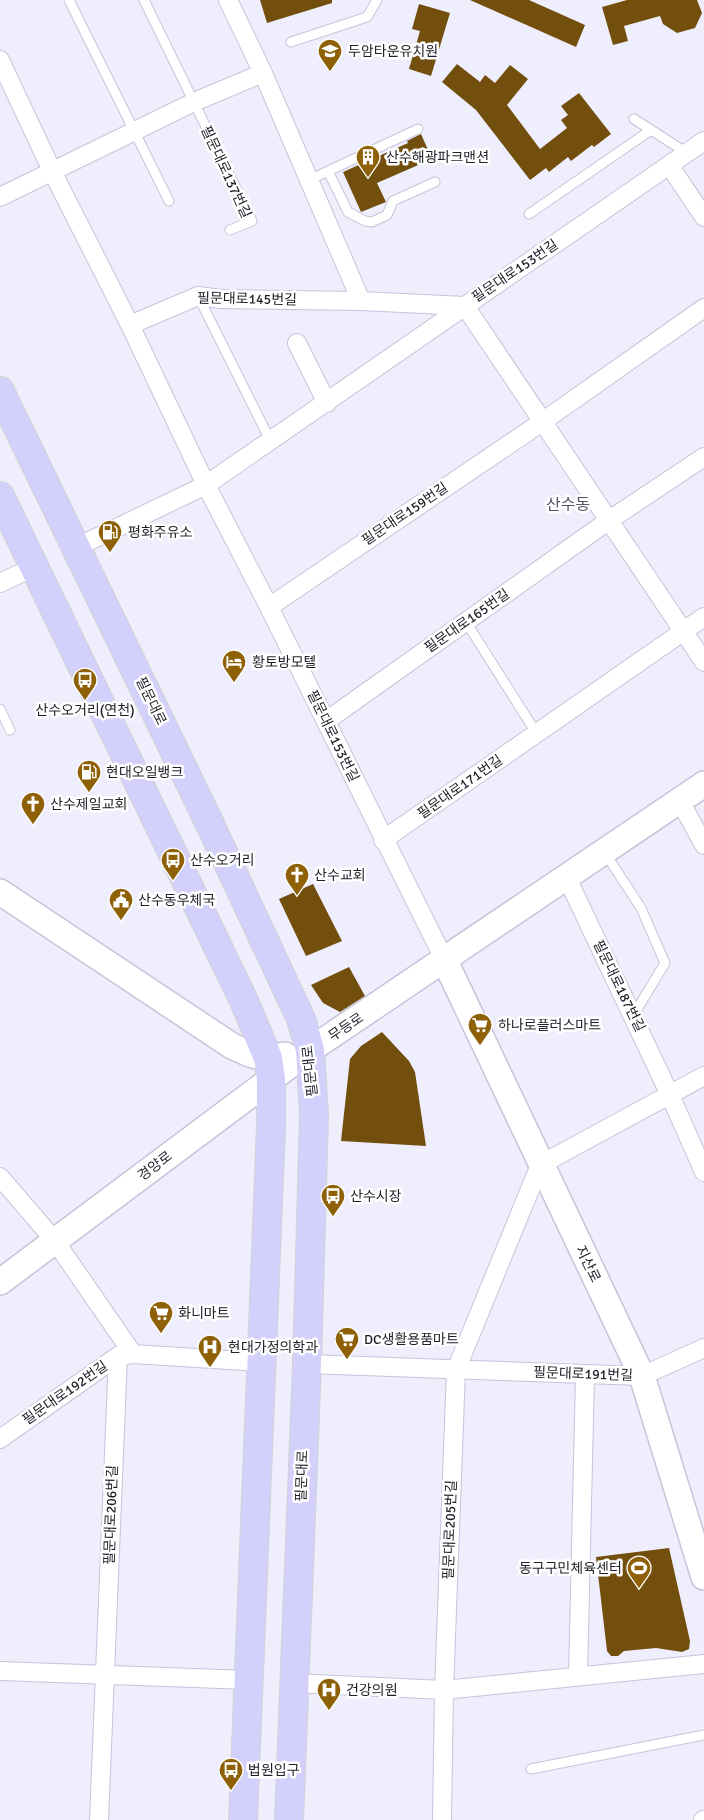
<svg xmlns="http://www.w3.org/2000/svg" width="704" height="1820" font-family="Signika,'Noto Sans KR',sans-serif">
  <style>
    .building { fill: #734f0e }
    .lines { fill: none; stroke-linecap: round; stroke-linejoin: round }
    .lane-casing { stroke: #c5c4db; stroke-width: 11 }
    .street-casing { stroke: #c5c4db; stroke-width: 20 }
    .secondary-casing { stroke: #c5c4db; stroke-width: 28 }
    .primary-casing { stroke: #d2d2d4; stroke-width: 30 }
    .lane { stroke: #fff; stroke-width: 9 }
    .street { stroke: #fff; stroke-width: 18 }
    .secondary { stroke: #fff; stroke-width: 25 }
    .primary { stroke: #d3d0fb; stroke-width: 28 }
    .labels { text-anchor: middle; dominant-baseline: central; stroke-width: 5; stroke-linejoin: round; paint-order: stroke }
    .poi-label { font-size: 14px; fill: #201f28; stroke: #fff; text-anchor: start }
    .street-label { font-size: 14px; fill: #201f28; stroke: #fff }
    .quarter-label { font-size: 16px; fill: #535266; stroke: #fff }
  </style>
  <rect width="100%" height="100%" fill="#efeefd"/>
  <path class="building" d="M260,0H332V3L267,23Z
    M470,0H529L585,25L576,47Z
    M627,0H697L702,13L695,28L677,33L663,24L660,16L624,26L628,41L613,45L602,7Z
    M419,4L450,13L431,76L409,69L420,31L412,29Z
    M457,64L480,82L485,75L495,83L510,65L528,79L507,105L540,149L567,128L561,120L568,115L561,106L579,93L611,134L594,147L592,145L571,161L568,157L549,172L546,168L530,180L476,110L442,82Z
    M421,134L432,159L377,183L386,202L361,212L343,172L408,143L407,141Z
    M313,884L342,941L306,956L279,899Z
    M349,967L365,996L340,1012L323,1003L311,985Z
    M382,1032L409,1061L415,1072L426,1146L341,1141L350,1059L361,1046Z
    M669,1548L690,1641L689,1649L682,1652L656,1648L624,1651L618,1656H611L607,1651L596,1557Z"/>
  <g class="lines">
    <defs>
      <path id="lane" d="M69,0L169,201
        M144,0L252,221L230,230
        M291,42L367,17L377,0
        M634,119L687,153
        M328,171L348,212L365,221L372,222L387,215L393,201L435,182
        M309,180L418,129
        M529,214L651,130
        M198,296L271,442
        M466,622L537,734
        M0,709L10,730
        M605,853L641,908L665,963L633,1016
        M531,1769L704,1735"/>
      <path id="street" d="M228,0L263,73L361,301
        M0,60L53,173L130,325L206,485L269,607L445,961
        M669,165L704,217
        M0,197L194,102L263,73
        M130,325L198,296L221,299L361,301L465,306L704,662
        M297,343L327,403
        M77,547L206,485L704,141
        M0,583L34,567
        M269,607L542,422L704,308
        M326,721L608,521L704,457
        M680,801L704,845
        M383,840L704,617
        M567,878L670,1095L704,1172
        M0,1177L55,1241L133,1354
        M307,1364L642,1376L704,1348
        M0,1439L118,1356L133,1354L261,1362
        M0,1671L249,1680
        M578,1676L585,1375
        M294,1683L444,1690L704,1664
        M99,1820L118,1356
        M442,1820L444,1690L456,1370L540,1165L704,1076
        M703,1820H704"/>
      <path id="secondary" d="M0,892L232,1046C254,1057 260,1059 285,1055
        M445,961L642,1376L704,1577
        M0,1282L310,1050L704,784"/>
      <path id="primary" d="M0,391L208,820L301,1019L310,1050L314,1115L307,1364L289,1820
        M0,496L244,1001L268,1058L271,1079V1128L243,1820"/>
    </defs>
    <use href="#lane" class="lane-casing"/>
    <use href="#street" class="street-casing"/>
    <use href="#secondary" class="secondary-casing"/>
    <use href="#primary" class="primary-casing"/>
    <use href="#lane" class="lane"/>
    <use href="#street" class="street"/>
    <use href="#secondary" class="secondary"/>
    <use href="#primary" class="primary"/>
  </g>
  <defs>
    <symbol id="school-pin" viewBox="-11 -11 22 30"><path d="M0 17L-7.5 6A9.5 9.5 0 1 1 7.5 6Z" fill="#8e6107" stroke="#fff"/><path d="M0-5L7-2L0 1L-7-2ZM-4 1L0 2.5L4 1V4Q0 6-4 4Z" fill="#fff"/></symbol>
    <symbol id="building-pin" viewBox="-11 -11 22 30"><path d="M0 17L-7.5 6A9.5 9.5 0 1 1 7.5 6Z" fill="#8e6107" stroke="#fff"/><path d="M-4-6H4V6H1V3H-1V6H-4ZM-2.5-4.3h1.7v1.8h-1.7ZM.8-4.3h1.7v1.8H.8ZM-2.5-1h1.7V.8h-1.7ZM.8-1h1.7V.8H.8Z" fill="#fff"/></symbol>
    <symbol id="fuel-pin" viewBox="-11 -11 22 30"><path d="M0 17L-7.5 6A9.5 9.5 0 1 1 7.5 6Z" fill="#8e6107" stroke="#fff"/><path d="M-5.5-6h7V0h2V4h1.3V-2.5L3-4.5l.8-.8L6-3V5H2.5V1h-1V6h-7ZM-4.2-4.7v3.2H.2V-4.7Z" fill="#fff"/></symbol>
    <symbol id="hotel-pin" viewBox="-11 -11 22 30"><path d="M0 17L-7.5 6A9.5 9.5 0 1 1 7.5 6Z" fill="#8e6107" stroke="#fff"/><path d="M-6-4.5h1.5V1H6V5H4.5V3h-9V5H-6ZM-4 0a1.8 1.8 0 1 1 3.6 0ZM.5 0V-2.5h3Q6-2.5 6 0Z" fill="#fff"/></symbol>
    <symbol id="bus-pin" viewBox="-11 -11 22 30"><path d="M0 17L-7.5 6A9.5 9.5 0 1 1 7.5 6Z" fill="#8e6107" stroke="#fff"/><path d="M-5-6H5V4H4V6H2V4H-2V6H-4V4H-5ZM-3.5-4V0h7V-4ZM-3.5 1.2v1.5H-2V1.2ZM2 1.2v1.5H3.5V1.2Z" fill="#fff"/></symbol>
    <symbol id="church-pin" viewBox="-11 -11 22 30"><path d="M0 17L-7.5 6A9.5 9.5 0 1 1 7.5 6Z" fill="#8e6107" stroke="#fff"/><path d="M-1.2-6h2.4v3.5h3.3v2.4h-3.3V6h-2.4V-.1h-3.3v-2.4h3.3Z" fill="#fff"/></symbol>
    <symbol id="civic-pin" viewBox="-11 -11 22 30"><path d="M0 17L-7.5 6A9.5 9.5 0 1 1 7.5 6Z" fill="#8e6107" stroke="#fff"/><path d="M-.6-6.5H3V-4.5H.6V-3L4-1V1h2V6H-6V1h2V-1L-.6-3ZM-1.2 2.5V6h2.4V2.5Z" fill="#fff"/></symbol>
    <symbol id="supermarket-pin" viewBox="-11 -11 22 30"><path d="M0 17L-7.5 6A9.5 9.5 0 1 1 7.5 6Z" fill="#8e6107" stroke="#fff"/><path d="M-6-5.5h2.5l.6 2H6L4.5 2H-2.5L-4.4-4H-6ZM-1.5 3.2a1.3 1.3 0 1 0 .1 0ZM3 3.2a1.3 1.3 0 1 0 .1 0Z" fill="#fff"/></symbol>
    <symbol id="hospital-pin" viewBox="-11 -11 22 30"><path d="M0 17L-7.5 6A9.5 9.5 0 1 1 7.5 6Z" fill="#8e6107" stroke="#fff"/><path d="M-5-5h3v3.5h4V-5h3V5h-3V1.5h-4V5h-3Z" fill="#fff"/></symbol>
    <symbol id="stadium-pin" viewBox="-11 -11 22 30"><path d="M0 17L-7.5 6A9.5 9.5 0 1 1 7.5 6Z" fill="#8e6107" stroke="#fff"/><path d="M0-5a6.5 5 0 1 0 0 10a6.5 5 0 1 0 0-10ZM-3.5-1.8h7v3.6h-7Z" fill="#fff"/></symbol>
  </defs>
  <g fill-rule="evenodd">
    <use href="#school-pin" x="316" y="37" width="28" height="38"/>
    <use href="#building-pin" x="354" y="143" width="28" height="38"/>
    <use href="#fuel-pin" x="96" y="518" width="28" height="38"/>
    <use href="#hotel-pin" x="220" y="648" width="28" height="38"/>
    <use href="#bus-pin" x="71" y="666" width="28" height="38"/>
    <use href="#fuel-pin" x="75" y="758" width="28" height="38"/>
    <use href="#church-pin" x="19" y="790" width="28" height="38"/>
    <use href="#bus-pin" x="159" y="846" width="28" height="38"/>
    <use href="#church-pin" x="283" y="861" width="28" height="38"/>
    <use href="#civic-pin" x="107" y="886" width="28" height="38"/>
    <use href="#supermarket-pin" x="466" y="1011" width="28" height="38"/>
    <use href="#bus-pin" x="319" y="1182" width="28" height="38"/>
    <use href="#supermarket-pin" x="147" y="1299" width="28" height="38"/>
    <use href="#supermarket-pin" x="333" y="1325" width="28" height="38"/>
    <use href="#hospital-pin" x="196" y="1333" width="28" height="38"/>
    <use href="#stadium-pin" x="625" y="1554" width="28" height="38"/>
    <use href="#hospital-pin" x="315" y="1676" width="28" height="38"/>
    <use href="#bus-pin" x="217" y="1756" width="28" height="38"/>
  </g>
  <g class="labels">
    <g class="poi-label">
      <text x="348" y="51">두암타운유치원</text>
      <text x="386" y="157">산수해광파크맨션</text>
      <text x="128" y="532">평화주유소</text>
      <text x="252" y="662">황토방모텔</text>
      <text x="85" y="710" text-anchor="middle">산수오거리(연천)</text>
      <text x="106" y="772">현대오일뱅크</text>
      <text x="50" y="804">산수제일교회</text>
      <text x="190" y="860">산수오거리</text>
      <text x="314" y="875">산수교회</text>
      <text x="138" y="900">산수동우체국</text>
      <text x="498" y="1025">하나로플러스마트</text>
      <text x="350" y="1196">산수시장</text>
      <text x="178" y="1313">화니마트</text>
      <text x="364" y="1339">DC생활용품마트</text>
      <text x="228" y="1347">현대가정의학과</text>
      <text x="622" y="1568" text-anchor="end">동구구민체육센터</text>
      <text x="346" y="1690">건강의원</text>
      <text x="248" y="1770">법원입구</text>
    </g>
    <g class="street-label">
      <text transform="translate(226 172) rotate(65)">필문대로137번길</text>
      <text transform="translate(515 271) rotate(-34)">필문대로153번길</text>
      <text transform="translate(247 299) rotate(1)">필문대로145번길</text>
      <text transform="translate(405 514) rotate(-34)">필문대로159번길</text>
      <text transform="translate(467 621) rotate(-35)">필문대로165번길</text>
      <text transform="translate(151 701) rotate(64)">필문대로</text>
      <text transform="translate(333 736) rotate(64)">필문대로153번길</text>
      <text transform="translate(460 787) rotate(-35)">필문대로171번길</text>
      <text transform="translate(619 986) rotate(64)">필문대로187번길</text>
      <text transform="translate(346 1027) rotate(-34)">무등로</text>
      <text transform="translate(310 1071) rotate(-96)">필문대로</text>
      <text transform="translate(155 1166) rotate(-37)">경양로</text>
      <text transform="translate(588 1264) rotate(64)">지산로</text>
      <text transform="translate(583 1374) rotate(2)">필문대로191번길</text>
      <text transform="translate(65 1393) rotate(-35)">필문대로192번길</text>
      <text transform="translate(302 1476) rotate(-88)">필문대로</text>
      <text transform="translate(111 1515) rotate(-88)">필문대로206번길</text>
      <text transform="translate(450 1530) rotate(-88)">필문대로205번길</text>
    </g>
    <g class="quarter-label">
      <text x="568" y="505">산수동</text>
    </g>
  </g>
</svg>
